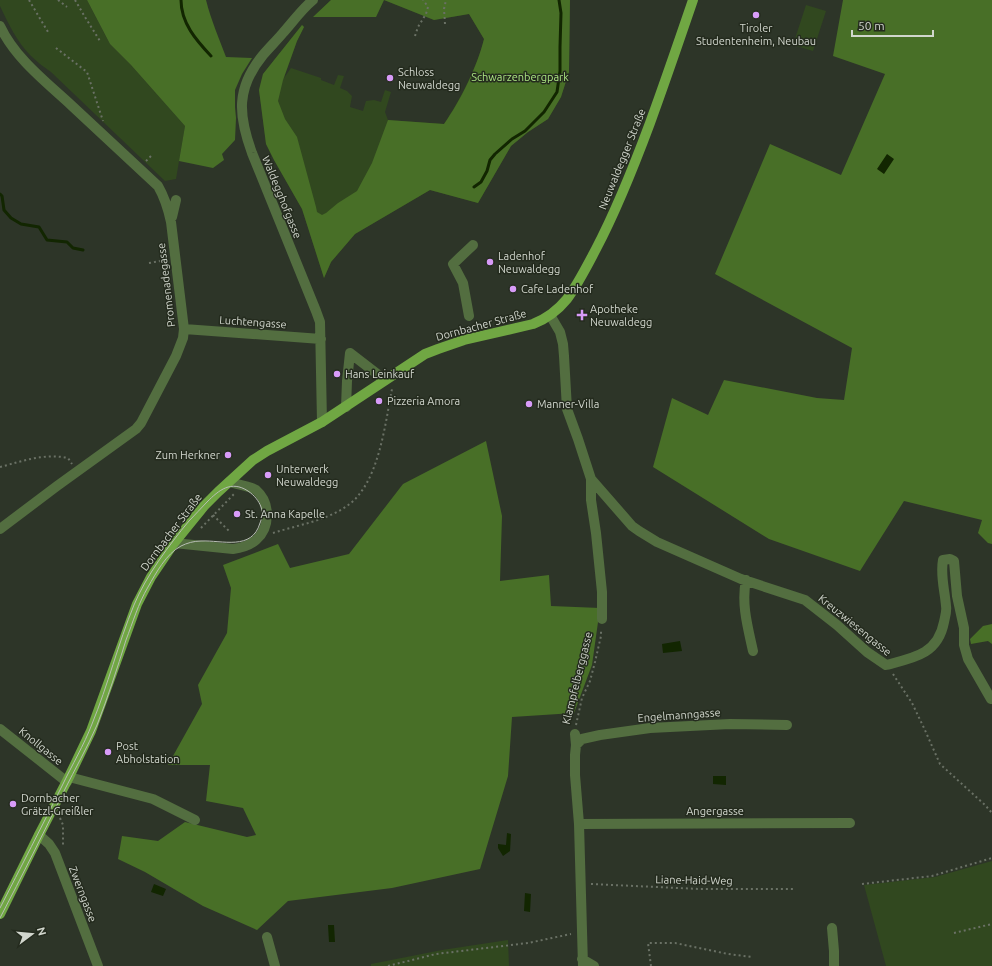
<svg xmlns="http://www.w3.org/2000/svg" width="992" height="966" font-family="Ubuntu,sans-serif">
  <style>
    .green { fill: #31481f }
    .forest { fill: #486f27 }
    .water { fill: #122601 }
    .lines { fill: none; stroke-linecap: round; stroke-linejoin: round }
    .stream { stroke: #122601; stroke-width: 3 }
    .path { stroke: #6a7165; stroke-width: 2; stroke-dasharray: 2 3; stroke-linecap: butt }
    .minor { stroke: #536e40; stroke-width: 10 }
    .major { stroke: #70a743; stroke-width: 10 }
    .tram { stroke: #b8beb4; stroke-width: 1 }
    .poi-dot { fill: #d89bf8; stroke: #242b1e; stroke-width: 1.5 }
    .labels { text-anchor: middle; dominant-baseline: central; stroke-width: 3; stroke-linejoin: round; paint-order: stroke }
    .poi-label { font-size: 11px; fill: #d1d6cd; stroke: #242b1e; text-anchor: start }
    .park-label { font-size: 11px; fill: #abe482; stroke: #242b1e }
    .street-label { font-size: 11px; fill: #d1d6cd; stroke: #242b1e }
  </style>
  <rect width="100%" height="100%" fill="#2d3528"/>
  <path class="green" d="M0,0H87L110,44L131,65L185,126L176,179L165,181L51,72C44,67 37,62 31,56C17,42 8,23 0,6Z
    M331,0H570L569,72L561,97L548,119L528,132L511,146L478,203L430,190L355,234L331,262L324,278L302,209L274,160L266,144L259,90L263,74L302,25L304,27L297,41L284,78L291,68L321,78V80L334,85L338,75L344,76L340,88L347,91L352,96L350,107L363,111L366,101L374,100L381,102L385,90L391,92L385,112L388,120L444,124C460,100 477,67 484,39L469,14L434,20L384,0L376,17H313Z
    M806,5L826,11L813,51L793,45Z
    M992,861V966H886L864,885L935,877Z
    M508,940L509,966H371V964L442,950Z"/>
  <path class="forest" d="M87,0H206C211,20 219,38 226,57L252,58L242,74L235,90V107L236,118L235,140L222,154L224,160L213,168L179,161L185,126L131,65L110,44Z
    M331,0H570L569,72L561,97L548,119L528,132L511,146L478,203L430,190L355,234L331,262L324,278L302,209L274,160L266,144L259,90L263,74L302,25L304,27L297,41L283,80L278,101L285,119L297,137L316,207L317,212L322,215L326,213L338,203L357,191L372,163L388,120L444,124C461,100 477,67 484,39L469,14L434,20L384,0L376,17H313Z
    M843,0H992V544L988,543L978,533L982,520L904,501L860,571L769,539L653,467L672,398L708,415L724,380L817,398L844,400L852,348L715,274L770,144L841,175L885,74L833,56Z
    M486,441L502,516L500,581L549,575L551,606L600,608L592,665L574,713L512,717L508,776L480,869L392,888L288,901L257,930L203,906L145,872L118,859L122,836L158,841L185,822L247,837L256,835L243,808L206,801L210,765H168L202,704L198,685L227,633L231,588L223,565L278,544L290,568L349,554L403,484Z
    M992,624V644L988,641L971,644L970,639L983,626Z"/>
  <path class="water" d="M887,154L894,159L884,174L877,169Z
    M680,641L682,651L663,653L662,644Z
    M713,776H726V785L713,784Z
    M507,833L511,834L510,851L503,856L498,848V844L506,845Z
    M154,884L166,889L163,896L151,892Z
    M525,893L531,894L530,912L524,911Z
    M328,925H334L335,942H329Z"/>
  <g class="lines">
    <path class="stream" d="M181,0C181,23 196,40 211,56
      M474,187L481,182L487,171L490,160L495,154L512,139L525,131L544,112L557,92L560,71V47L561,13L559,0
      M0,194L2,196L4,210L11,218L21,224L39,227L47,240L67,242L73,248L83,250"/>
    <path class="path" d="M29,0L48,32
      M58,0L67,7
      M75,0L85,17L100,41
      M445,24L444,9L446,0
      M415,36L418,27L426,14L428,7L426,4L423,0
      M56,48L87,72L103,121
      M146,161L152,155
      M149,263L166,260
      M0,467C23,461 44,453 68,458L72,464
      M213,515L229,531
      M201,528L234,494
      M273,533C298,525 325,521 347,506C379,484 385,424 392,389
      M893,674L912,703L924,728L940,764L985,805L992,813
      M576,725L582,698L590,681L595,662L601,636V629
      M60,818L63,825V847
      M591,884L700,889H795
      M862,884L932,876L992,858
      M954,933L992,924
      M388,966L436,954L528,943L571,934
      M651,966L648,943H675L728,954L752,957"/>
    <path class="minor" d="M313,0C301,10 292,23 282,34C276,41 269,48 263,55C236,88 238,115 252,153L316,311L320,322L322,422
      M0,26C15,58 45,81 71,105C100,132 129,159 158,186C165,198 168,208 171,222L184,329L183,338L176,356L141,423L136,429L57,486L0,529
      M172,217L176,200
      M550,315L560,332L563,344L564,356L567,409L578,439L591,479V500L596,533L602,592V619
      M469,316L463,283L453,264L473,245
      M184,329L321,339
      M346,407L347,381L350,353L385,380
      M591,479L632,526L639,531L657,542L741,579L805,600L837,625L867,652L886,665C914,658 938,654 944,622C945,617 947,611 946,606C945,591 940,576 943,560L950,559L954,561L957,596L964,628V645L968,659L991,699
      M174,543L233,549C241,548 249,546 256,540C270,528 271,503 256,490C250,486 236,484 229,482
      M746,580C741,604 748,628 753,651
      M0,729L67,782
      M575,734L576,745L575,755V775L579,824L583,966
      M576,745L582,739L600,735L650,728L730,724L787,725
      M69,777L153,799L195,820
      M579,824L850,823
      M39,835L49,844L55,853L98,966
      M832,928L834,951V966
      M267,937L275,966
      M582,959L594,966"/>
    <path class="major" d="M0,914L39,835L69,777L91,731L137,604L151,577L174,543L204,506L218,492L253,460L267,451L322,422L425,354L438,349L464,340L533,324C546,319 558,310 567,299C578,284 587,266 596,249C617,209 634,166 650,123C665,82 679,41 693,0"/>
    <path class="tram" d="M0,908C21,867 42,826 62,786C72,765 84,745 92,724C108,685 118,644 134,605C146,576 169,545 189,521C195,515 201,508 207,502C219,490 231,480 248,491C254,495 259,501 261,507C263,513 262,518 260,523C252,551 222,540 201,541C194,541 187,543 181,546C166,554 156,573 148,587C138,604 133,622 126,640C117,669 108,697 97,725C87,748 75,769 64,791C43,834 22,876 0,918"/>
  </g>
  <g class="poi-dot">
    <circle cx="756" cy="15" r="4"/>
    <circle cx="390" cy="78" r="4"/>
    <circle cx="490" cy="262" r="4"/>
    <circle cx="513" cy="289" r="4"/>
    <path d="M580 309h4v4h4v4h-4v4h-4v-4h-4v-4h4z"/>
    <circle cx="337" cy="374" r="4"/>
    <circle cx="379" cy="401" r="4"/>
    <circle cx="529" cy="404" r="4"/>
    <circle cx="228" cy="455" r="4"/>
    <circle cx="268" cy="475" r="4"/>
    <circle cx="237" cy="514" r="4"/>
    <circle cx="108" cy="752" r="4"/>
    <circle cx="13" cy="804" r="4"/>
  </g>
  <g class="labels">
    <g class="poi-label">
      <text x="756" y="28" text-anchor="middle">Tiroler<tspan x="756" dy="13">Studentenheim, Neubau</tspan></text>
      <text x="398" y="72">Schloss<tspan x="398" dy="13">Neuwaldegg</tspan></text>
      <text x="498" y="256">Ladenhof<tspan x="498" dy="13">Neuwaldegg</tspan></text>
      <text x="521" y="289">Cafe Ladenhof</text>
      <text x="590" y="309">Apotheke<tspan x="590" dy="13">Neuwaldegg</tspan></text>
      <text x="345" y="374">Hans Leinkauf</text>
      <text x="387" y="401">Pizzeria Amora</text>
      <text x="537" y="404">Manner-Villa</text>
      <text x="220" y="455" text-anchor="end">Zum Herkner</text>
      <text x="276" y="469">Unterwerk<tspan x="276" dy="13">Neuwaldegg</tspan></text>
      <text x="245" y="514">St. Anna Kapelle</text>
      <text x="116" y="746">Post<tspan x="116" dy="13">Abholstation</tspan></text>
      <text x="21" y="798">Dornbacher<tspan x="21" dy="13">Grätzl-Greißler</tspan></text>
    </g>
    <g class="park-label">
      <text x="520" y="77">Schwarzenbergpark</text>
    </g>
    <g class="street-label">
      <text transform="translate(622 159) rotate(-68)">Neuwaldegger Straße</text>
      <text transform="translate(282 197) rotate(68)">Waldegghofgasse</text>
      <text transform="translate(166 285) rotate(-97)">Promenadegasse</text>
      <text transform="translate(253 322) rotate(4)">Luchtengasse</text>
      <text transform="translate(481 325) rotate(-15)">Dornbacher Straße</text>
      <text transform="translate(171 532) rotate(-53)">Dornbacher Straße</text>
      <text transform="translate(855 625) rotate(39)">Kreuzwiesengasse</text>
      <text transform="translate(577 678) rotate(-76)">Klampfelberggasse</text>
      <text transform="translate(679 715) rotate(-4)">Engelmanngasse</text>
      <text transform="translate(41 746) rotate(39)">Knollgasse</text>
      <text x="715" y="811">Angergasse</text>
      <text transform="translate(694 880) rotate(1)">Liane-Haid-Weg</text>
      <text transform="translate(83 894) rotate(69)">Zwerngasse</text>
    </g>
  </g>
  <g transform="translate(32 934) rotate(74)" stroke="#242b1e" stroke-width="3" paint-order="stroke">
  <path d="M0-3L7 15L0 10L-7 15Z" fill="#d1d6cd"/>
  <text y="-6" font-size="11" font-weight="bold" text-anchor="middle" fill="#d1d6cd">N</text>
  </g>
  <path d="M852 30v6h81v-6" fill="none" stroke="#d1d6cd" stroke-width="2"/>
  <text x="858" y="30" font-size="12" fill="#d1d6cd" stroke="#242b1e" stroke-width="3" paint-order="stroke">50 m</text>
</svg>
